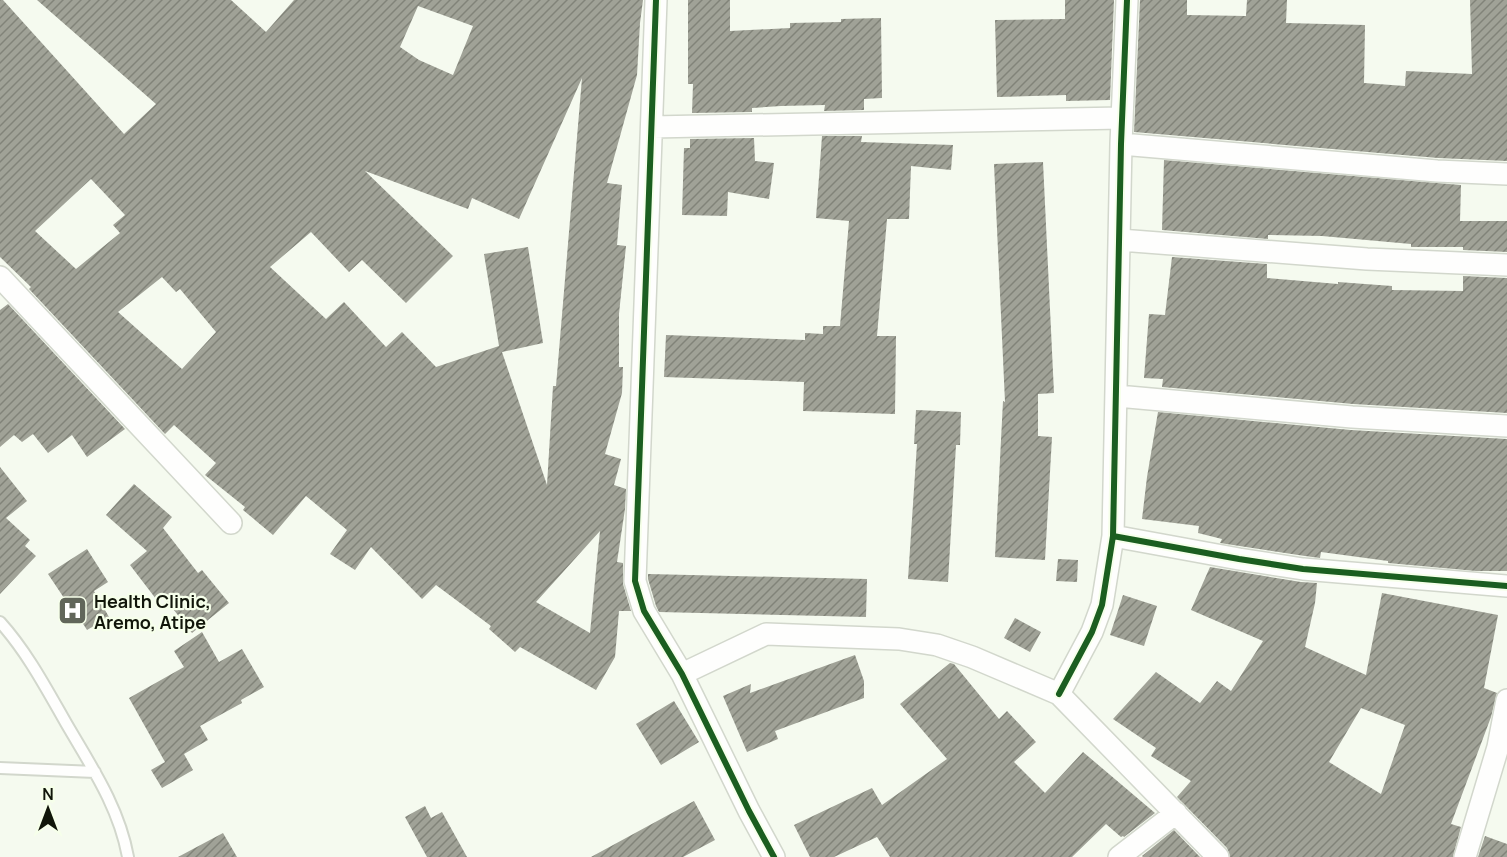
<svg xmlns="http://www.w3.org/2000/svg" width="1507" height="857" font-family="Manrope,sans-serif">
  <style>
    .building { fill: url(#building-hatch); fill-rule: evenodd }
    .lines { fill: none; stroke-linecap: round; stroke-linejoin: round }
    .lane-casing { stroke: #d2d7cc; stroke-width: 14 }
    .street-casing { stroke: #d2d7cc; stroke-width: 24 }
    .lane { stroke: #fefefd; stroke-width: 10 }
    .street { stroke: #fefefd; stroke-width: 21 }
    .cycleway-casing { stroke: #f6ffea; stroke-width: 10 }
    .cycleway { stroke: #1b5e20; stroke-width: 6 }
    .labels { text-anchor: middle; dominant-baseline: central; stroke-width: 4.5; stroke-linejoin: round; paint-order: stroke }
    .poi-label { font-size: 18px; font-weight: bold; fill: #11160a; stroke: #f6ffea; text-anchor: start }
  </style>
  <defs>
    <pattern id="building-hatch" width="6" height="6" patternUnits="userSpaceOnUse" patternTransform="scale(1.5)"><rect width="6" height="6" fill="#a0a297"/><path d="M-1 1l2-2M0 6l6-6M5 7l2-2" fill="none" stroke="#818379"/></pattern>
  </defs>
  <rect width="100%" height="100%" fill="#f5faef"/>
  <path class="building" d="M0,0H3L124,134L156,104L37,0H231L266,32L294,0H643L640,23L637,75L607,183L622,185L617,245L626,246L619,314V367H623L622,393L605,454L621,459L614,485L626,489L625,509L617,562L623,563V584L631,611H619L615,657L596,690L520,647L515,652L489,629L491,626L436,585L422,599L371,547L355,570L330,554L347,530L306,496L273,535L243,510L245,507L205,475L216,463L174,425L165,434L29,289L31,287L0,257ZM418,6L473,26L453,75L419,60L400,47ZM582,78L556,386H553L547,485L502,352L543,343L528,247L484,254L499,346L436,367L402,332L386,347L344,302L326,319L270,267L311,232L349,272L362,260L406,303L453,256L365,171L468,209L472,198L519,219ZM91,179L125,215L113,225L120,233L76,269L35,231ZM162,277L176,292L180,289L216,332L182,369L118,312ZM600,531L597,560L590,633L536,602Z
    M688,0H730V31L790,28V23L841,22V19L881,18L882,98L864,99V110L824,111L825,105L781,106L752,108V112L692,113L693,84H688Z
    M1065,0H1114L1110,100L1066,101V95L997,97L995,20L1065,19Z
    M1140,0H1187V15L1246,16L1247,0H1287L1286,23L1365,25L1364,83L1405,86L1406,71L1472,74L1470,0H1507V161L1438,158L1134,132Z
    M822,136H862L861,142L953,145L951,170L911,166L909,219H887L877,336H896L895,414L803,411L804,382L664,377L666,335L805,340V333L823,334V326H840L849,221L816,218Z
    M754,138L755,161L774,163L769,199L728,192L727,216L682,215L684,148H690V139Z
    M1164,160L1461,185L1460,221H1507V252L1463,250V247H1411V244L1322,236L1268,235V239L1162,230Z
    M1043,162L1054,393L1038,394V436L1052,437L1045,560L995,557L1003,401L1005,402L994,164Z
    M1172,257L1267,264V278L1338,284V282L1392,286V290L1463,291V276L1507,278V413L1353,404L1162,387L1163,379L1144,378L1149,314L1165,315Z
    M8,304L125,429L87,457L72,435L48,453L33,434L22,442L14,435L0,447V310Z
    M916,410L961,412L960,445H956L948,582L908,579L917,444H914Z
    M1158,412L1351,430L1507,439V571H1476L1388,563V561L1321,552L1320,558L1305,556L1220,543L1222,539L1198,533L1199,526L1142,519L1147,477Z
    M0,467L27,501L6,518L30,540L25,546L36,556L0,594Z
    M134,484L172,517L163,528L198,573L202,570L229,603L192,633L162,595L156,599L130,565L147,551L106,515Z
    M87,549L108,582L94,591L109,617L87,630L71,605L70,607L48,574Z
    M1058,559L1078,560L1077,582L1056,581Z
    M1210,567L1301,582L1317,583L1315,603L1305,647L1366,675L1382,593L1498,615L1484,688L1497,693L1491,717L1451,824L1461,827L1453,857H1230L1227,848L1177,797L1191,781L1151,756L1156,748L1113,719L1156,672L1200,703L1217,681L1231,691L1263,641L1191,610ZM1361,708L1405,725L1381,794L1329,762Z
    M648,574L867,579L866,617L659,612L656,606L648,579Z
    M1123,595L1157,606L1144,646L1110,635Z
    M1015,618L1041,632L1030,652L1004,638Z
    M202,632L219,662L242,649L264,687L241,700L242,703L200,726L208,740L184,754L193,770L162,788L151,770L165,762L129,698L184,667L174,651Z
    M855,655L864,681V698L775,731L778,739L747,752L723,696L751,684L750,693Z
    M950,663L954,664L999,719L1007,711L1036,742L1014,762L1045,793L1083,752L1155,813L1124,837L1123,836L1121,837L1106,824L1072,857H890L877,837L834,857H810L794,825L872,788L882,805L947,759L900,704Z
    M674,701L699,742L661,765L636,724Z
    M694,801L715,840L683,857H591Z
    M425,806L431,818L442,812L467,857H427L405,817Z
    M1174,830L1200,857H1143L1142,856Z
    M223,833L237,857H178Z
    M1485,836L1507,844V857H1478Z"/>
  <g class="lines">
    <defs>
      <path id="lane" d="M0,622C27,652 46,688 66,723C91,766 119,807 128,857
        M0,768L95,772"/>
      <path id="street" d="M656,0L635,581L644,611L682,674L749,811L774,857
        M652,127L1122,118
        M1121,144L1437,171L1507,174
        M1120,240L1367,259L1507,265
        M0,277L231,523
        M1117,396L1352,417L1507,426
        M1113,536L1239,559L1303,569L1507,586
        M682,674L766,634L899,639L937,645L972,657L1059,694L1218,857
        M1059,694L1092,632L1102,605L1113,536L1121,144L1127,0
        M1119,857L1176,813
        M1465,857L1498,747L1507,700"/>
    </defs>
    <use href="#lane" class="lane-casing"/>
    <use href="#street" class="street-casing"/>
    <use href="#lane" class="lane"/>
    <use href="#street" class="street"/>
    <defs>
      <path id="cycleway" d="M656,0L635,581L644,611L682,674L749,811L774,857
        M1113,536L1239,559L1303,569L1507,586
        M1059,694L1092,632L1102,605L1113,536L1121,144L1127,0"/>
    </defs>
    <use href="#cycleway" class="cycleway-casing"/>
    <use href="#cycleway" class="cycleway"/>
  </g>
  <defs>
    <symbol id="hospital-square" viewBox="-11 -11 22 22"><rect x="-9" y="-9" width="18" height="18" rx="4" fill="#61665a" stroke="#f6ffea"/><path d="M-5-5h3v3.5h4V-5h3V5h-3V1.5h-4V5h-3Z" fill="#fff"/></symbol>
  </defs>
  <g fill-rule="evenodd">
    <use href="#hospital-square" x="56" y="594" width="33" height="33"/>
  </g>
  <g class="labels">
    <g class="poi-label">
      <text x="94" y="601">Health Clinic,<tspan x="94" dy="21">Aremo, Atipe</tspan></text>
    </g>
  </g>
  <g transform="translate(48 809)" stroke="#f6ffea" stroke-width="4.5" paint-order="stroke">
  <path d="M0-4.5L10 22L0 15L-10 22Z" fill="#11160a"/>
  <text y="-9" font-size="16" font-weight="bold" text-anchor="middle" fill="#11160a">N</text>
  </g>
</svg>
